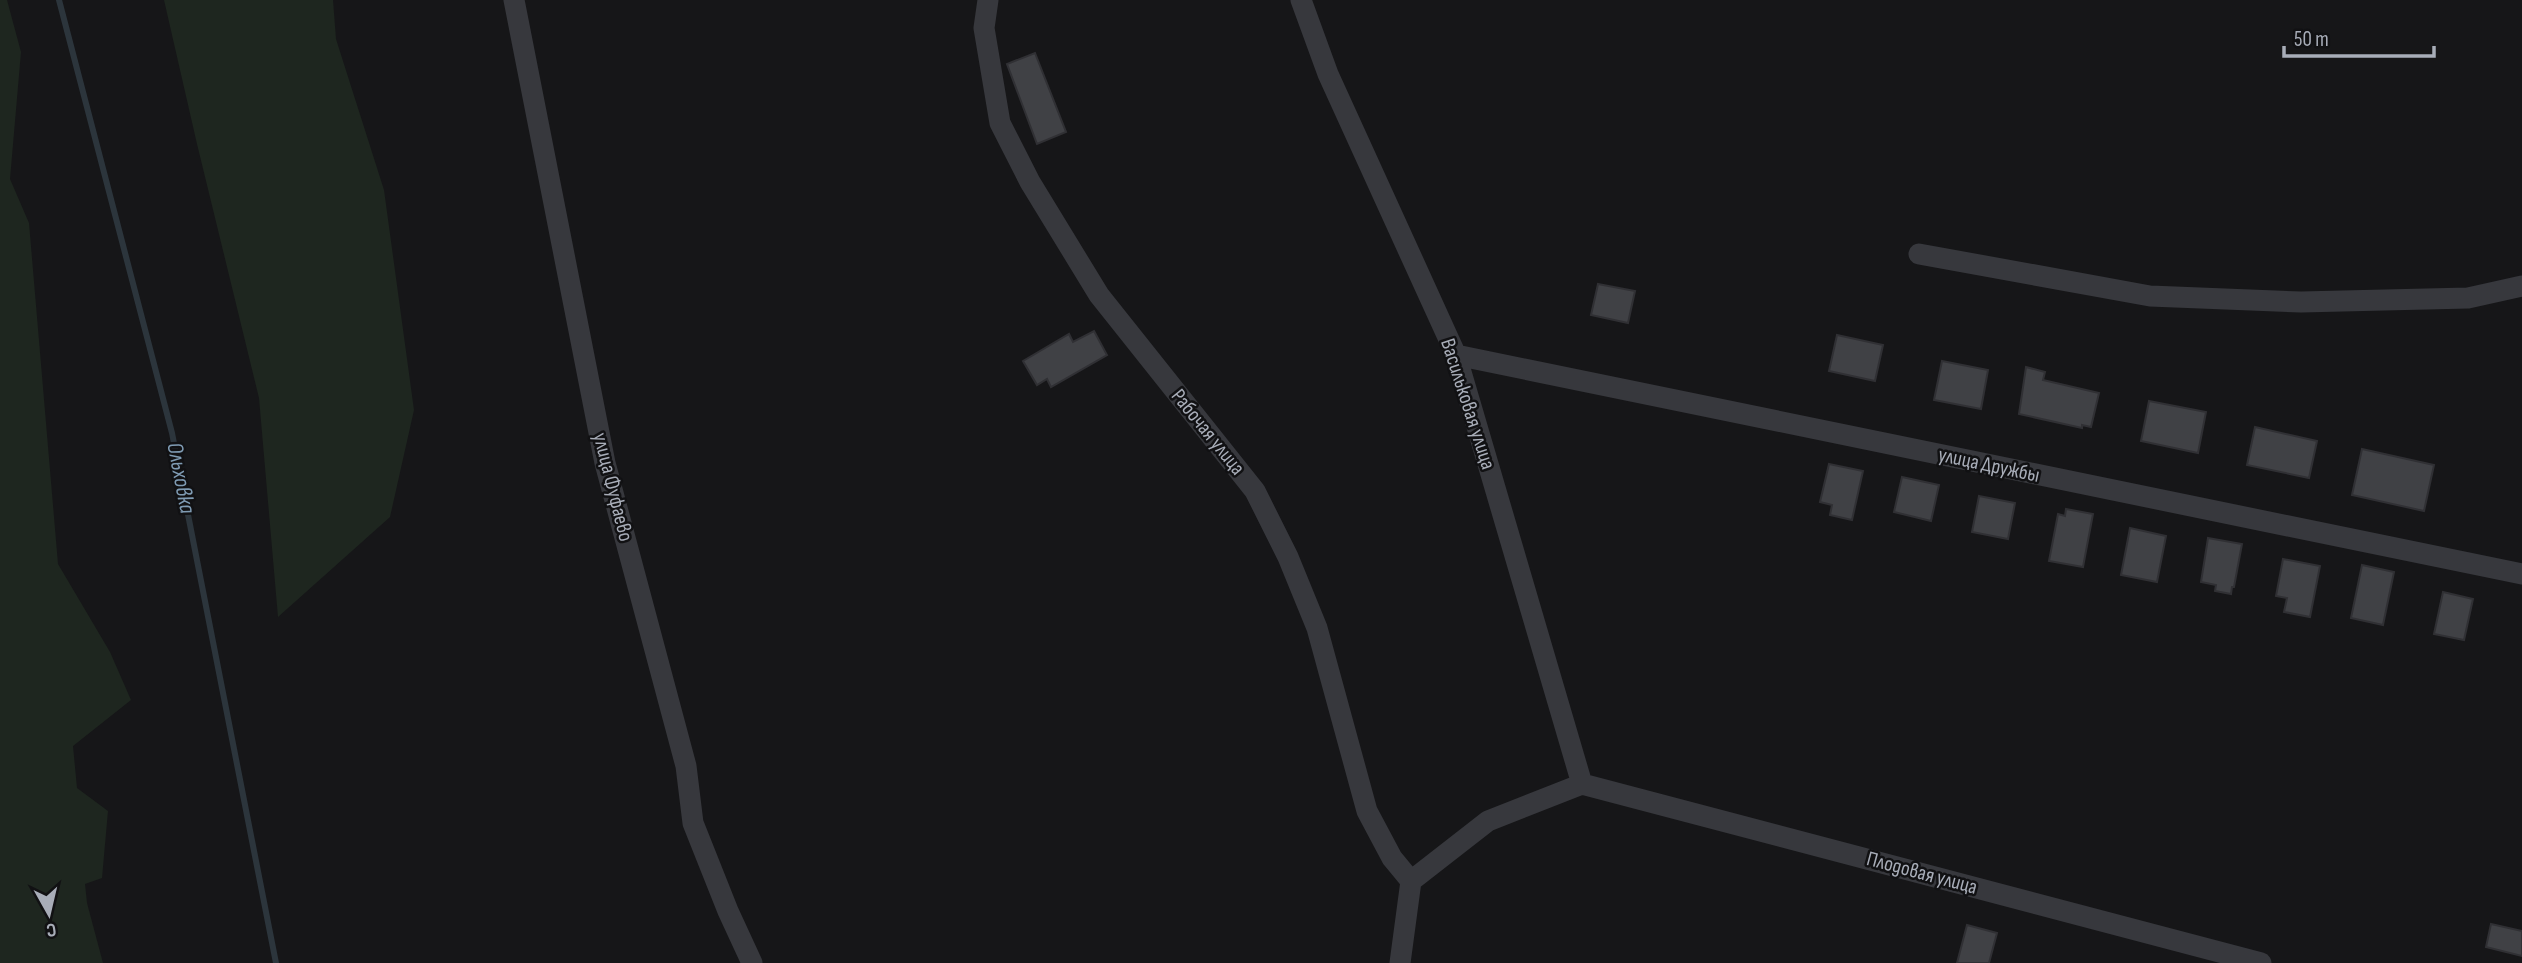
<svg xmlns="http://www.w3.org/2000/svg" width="2522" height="963" font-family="'Sofia Sans Condensed',sans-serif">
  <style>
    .green { fill: #1e261f }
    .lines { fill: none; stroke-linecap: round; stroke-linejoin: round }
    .stream { stroke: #2c353c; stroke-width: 6 }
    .building { fill: #404145; stroke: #303034; stroke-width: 2 }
    .minor { stroke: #37383d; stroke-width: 21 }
    .labels { text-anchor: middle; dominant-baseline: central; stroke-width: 5; stroke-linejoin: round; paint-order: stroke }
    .street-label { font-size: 21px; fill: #a8adb8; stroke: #111113 }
    .water-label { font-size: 23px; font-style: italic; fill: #7f9bb3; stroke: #111113 }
  </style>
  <rect width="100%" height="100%" fill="#161618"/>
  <path class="green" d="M0,0H7L21,52L10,179L29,223L58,564L110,652L131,700L73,746L77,788L108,811L102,878L85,884L87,903L103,963H0Z
    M164,0H333L336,39L384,190L414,410L390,517L278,617L259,398L197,144Z"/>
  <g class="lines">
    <path class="stream" d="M59,0L172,433L276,963"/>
  </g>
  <path class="building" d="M1035,53L1066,132L1037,144L1007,64Z
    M1598,284L1635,291L1628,323L1591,315Z
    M1094,331L1107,355L1051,387L1047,379L1037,385L1023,361L1069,334L1073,342Z
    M1837,335L1883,345L1875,381L1829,371Z
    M1942,361L1988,370L1981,409L1934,400Z
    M2026,367L2045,372L2043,380L2099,393L2091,427L2082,425V428L2019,414Z
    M2149,401L2206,412L2198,453L2141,441Z
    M2255,427L2317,441L2309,478L2247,465Z
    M2362,449L2434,465L2424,511L2352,495Z
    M1829,464L1863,471L1852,520L1830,515L1832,505L1820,502Z
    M1902,477L1939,485L1931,521L1894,512Z
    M1979,496L2015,503L2008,539L1972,532Z
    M2066,509L2093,514L2083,567L2049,561L2058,514L2065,516Z
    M2130,528L2166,536L2157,582L2121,575Z
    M2208,538L2242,544L2234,587H2232L2231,594L2215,591L2216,585L2201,582Z
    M2283,559L2320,566L2310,617L2284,612L2287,598L2276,596Z
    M2362,565L2394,572L2383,625L2351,618Z
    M2443,592L2473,599L2464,640L2434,634Z
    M2491,924L2522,931V956L2486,947Z
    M1967,925L1997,933L1989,963H1957Z"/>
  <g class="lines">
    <path class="minor" d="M514,0L605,463L686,766L693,823L728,911L752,963
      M988,0L984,28L1000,123L1030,182L1099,295L1255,491L1288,557L1317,628L1367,811L1392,858L1411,881
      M1301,0L1328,74L1456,355L1582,784
      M1919,254L2150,296L2301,302L2468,298L2522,286
      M1456,355L2522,574
      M1582,784L2261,963
      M1400,963L1411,881L1488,821L1582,784"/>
  </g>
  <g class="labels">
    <g class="street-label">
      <text transform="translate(1468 404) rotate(72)">Васильковая улица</text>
      <text transform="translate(1208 432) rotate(51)">Рабочая улица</text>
      <text transform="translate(1989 465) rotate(12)">улица Дружбы</text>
      <text transform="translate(613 487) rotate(76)">улица Фуфаево</text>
      <text transform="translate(1922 873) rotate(15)">Плодовая улица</text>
    </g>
    <g class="water-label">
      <text transform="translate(181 478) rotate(79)">Ольховка</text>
    </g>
  </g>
  <g transform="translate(49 914) rotate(172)" stroke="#111113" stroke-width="5" paint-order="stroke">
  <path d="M0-5L12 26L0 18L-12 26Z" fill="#a8adb8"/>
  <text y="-10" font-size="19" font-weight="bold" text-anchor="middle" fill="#a8adb8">С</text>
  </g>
  <path d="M2284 46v10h150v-10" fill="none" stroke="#a8adb8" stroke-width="3.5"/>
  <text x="2294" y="46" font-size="21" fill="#a8adb8" stroke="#111113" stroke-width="5" paint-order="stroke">50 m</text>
</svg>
